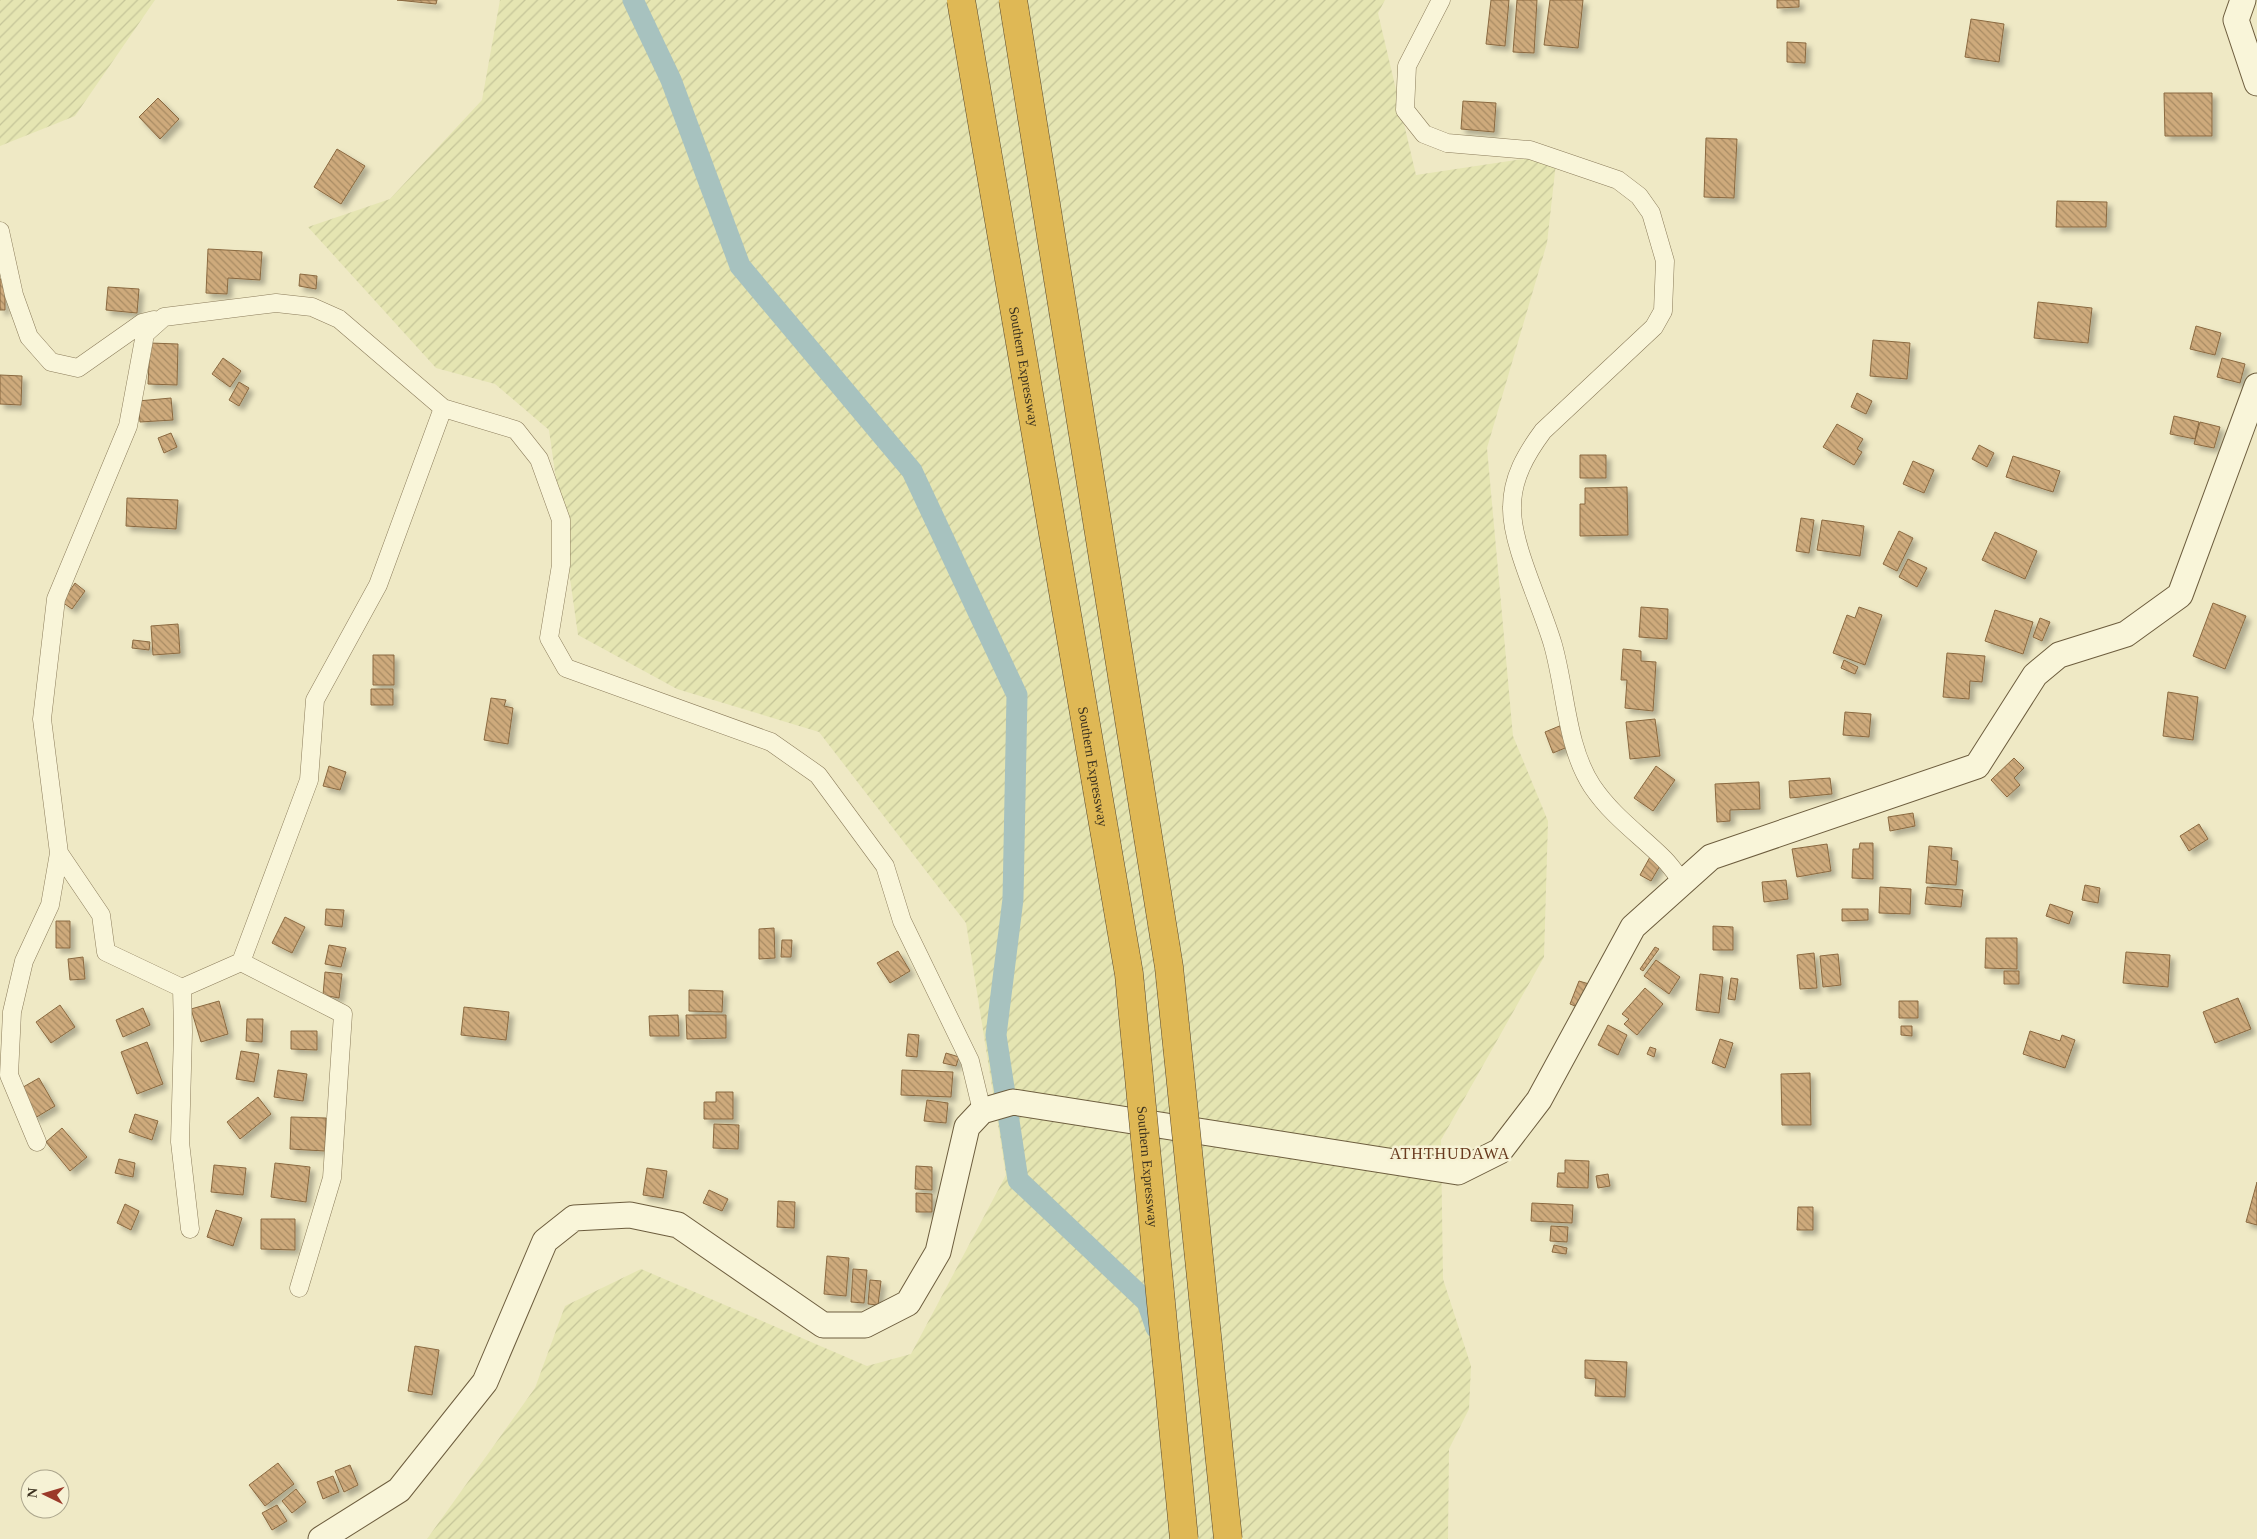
<svg xmlns="http://www.w3.org/2000/svg" width="2257" height="1539" font-family="Georgia,serif">
  <style>
    .farmland { fill: url(#farmland-furrows) }
    .lines { fill: none; stroke-linecap: round; stroke-linejoin: round }
    .canal { stroke: #a7c2bf; stroke-width: 21 }
    .building { fill: url(#building-back-hatch); stroke: #8a6940; filter: url(#shadow) }
    .street-casing { stroke: #8b7c5b; stroke-width: 19 }
    .secondary-casing { stroke: #6d5d3e; stroke-width: 27 }
    .street { stroke: #f9f5d9; stroke-width: 18 }
    .secondary { stroke: #f9f5d9; stroke-width: 25 }
    .highway-bridge-casing { stroke: #59492f; stroke-width: 29; stroke-linecap: butt }
    .highway-bridge { stroke: #dfb855; stroke-width: 28 }
    .labels { text-anchor: middle; dominant-baseline: central; stroke-width: 5; stroke-linejoin: round; paint-order: stroke }
    .street-label { font-size: 14px; fill: #3b311f; stroke: #f6f2d5 }
    .quarter-label { font-size: 16px; letter-spacing: 1px; fill: #68391d; stroke: #f6f2d5 }
  </style>
  <defs>
    <pattern id="farmland-furrows" width="10" height="10" patternUnits="userSpaceOnUse" patternTransform="scale(1.25)"><rect width="10" height="10" fill="#e5e5b2"/><path d="M-1 1l2-2M0 10L10 0M9 11l2-2" fill="none" stroke="#c5c599"/></pattern>
    <pattern id="building-back-hatch" width="6" height="6" patternUnits="userSpaceOnUse" patternTransform="scale(1.25)"><rect width="6" height="6" fill="#ceaa7b"/><path d="M-1 5l2 2M0 0l6 6M5-1l2 2" fill="none" stroke="#a88b64"/></pattern>
    <filter id="shadow"><feDropShadow dx="4.5" dy="4.5" stdDeviation="2.5" flood-color="#0004"/></filter>
  </defs>
  <rect width="100%" height="100%" fill="#efe9c5"/>
  <path class="farmland" d="M0,0H155L75,116L0,146Z
    M500,0H1385L1378,13L1416,175L1557,154L1547,243L1487,448L1513,736L1548,821L1544,957L1441,1140L1443,1279L1471,1366L1469,1409L1449,1449L1448,1539H427L535,1388L565,1306L641,1269L867,1366L911,1354L1006,1175L966,923L819,732L677,689L578,635L549,430L495,384L436,368L308,227L390,199L482,100Z"/>
  <g class="lines">
    <path class="canal" d="M633,0L671,80L740,266L912,471L1017,695L1013,899L996,1035L1018,1180L1147,1302L1156,1328"/>
  </g>
  <path class="building" d="M397,0H437L436,4Z
    M1491,0H1509L1505,46L1486,44Z
    M1517,0H1537L1534,53L1513,52Z
    M1550,0H1583L1578,48L1544,45Z
    M1777,0H1799V7L1777,8Z
    M1971,19L2004,24L1999,62L1965,57Z
    M1787,42L1806,43L1805,63L1787,62Z
    M2164,93H2212V136H2165Z
    M158,98L179,119L160,139L139,117Z
    M1463,101L1496,103L1494,132L1461,129Z
    M1706,138L1737,139L1734,198L1704,197Z
    M337,149L365,166L341,204L314,187Z
    M2057,201L2107,202L2106,227H2056Z
    M208,249L262,252L260,280L228,278L227,294L206,293Z
    M300,274L317,276L316,289L299,286Z
    M0,279H5V310H0Z
    M108,287L139,289L137,313L106,310Z
    M2038,302L2092,308L2088,343L2034,338Z
    M2196,326L2221,333L2215,355L2190,349Z
    M1873,340L1910,343L1907,379L1870,376Z
    M150,343L178,344L177,385L148,384Z
    M223,358L241,371L230,387L212,374Z
    M2222,358L2245,364L2240,383L2217,377Z
    M0,375L22,376L21,405L0,404Z
    M239,382L249,388L239,406L229,400Z
    M1857,393L1872,401L1866,414L1851,407Z
    M171,398L173,420L140,422L138,401Z
    M2174,416L2199,422L2195,439L2170,434Z
    M2200,422L2220,427L2214,448L2194,444Z
    M1837,424L1863,439L1857,449L1862,452L1854,465L1823,447Z
    M171,433L177,447L164,453L158,438Z
    M1979,445L1994,453L1987,467L1972,459Z
    M1580,455H1606V478H1580Z
    M2013,456L2060,471L2053,492L2006,477Z
    M1913,461L1934,470L1924,493L1903,484Z
    M1627,487L1628,535L1580,536V504H1585V488Z
    M127,498L178,500L176,529L126,526Z
    M1801,518L1814,520L1809,553L1796,551Z
    M1822,520L1864,526L1860,556L1817,550Z
    M1899,531L1913,538L1897,571L1883,564Z
    M1995,532L2037,551L2025,579L1982,560Z
    M1908,559L1927,568L1917,587L1899,577Z
    M75,583L85,591L72,609L62,602Z
    M2213,603L2246,616L2225,669L2193,656Z
    M1641,607L1668,609L1667,639L1639,637Z
    M1859,607L1882,615L1865,665L1833,653L1847,615L1855,618Z
    M1995,610L2033,622L2023,654L1985,641Z
    M2040,618L2050,622L2042,641L2033,637Z
    M178,624L180,653L153,655L151,626Z
    M133,640L150,642L149,650L132,648Z
    M1623,649L1641,651V661L1656,662L1653,711L1625,708L1627,680H1621Z
    M1947,653L1985,656L1982,682L1970,681L1969,699L1943,697Z
    M373,655H394V685H373Z
    M1844,660L1858,667L1855,674L1841,668Z
    M371,689H393V705H371Z
    M2168,692L2198,697L2193,740L2163,736Z
    M491,698L506,700L504,706L513,708L508,744L484,740Z
    M1845,712L1871,714L1869,737L1843,735Z
    M1655,719L1660,756L1630,759L1626,722Z
    M1562,725L1570,746L1553,753L1545,732Z
    M2014,758L2024,768L2014,778L2020,785L2007,797L1991,780Z
    M329,766L346,772L340,790L323,786Z
    M1656,766L1675,780L1653,811L1634,798Z
    M1830,778L1832,794L1790,798L1789,781Z
    M1759,782L1760,809L1730,810V821L1717,822L1715,784Z
    M1913,813L1915,826L1890,831L1888,817Z
    M2199,824L2208,839L2189,851L2180,836Z
    M1860,843H1873V879L1852,878L1853,849H1859Z
    M1827,844L1831,871L1797,877L1792,849Z
    M1929,846L1952,848L1951,860L1958,861L1956,885L1926,883Z
    M1650,857L1661,864L1651,881L1640,875Z
    M1786,880L1788,899L1764,902L1762,882Z
    M2085,885L2100,888L2098,903L2082,900Z
    M1880,887L1911,889L1910,914L1879,913Z
    M1927,887L1963,890L1961,907L1925,904Z
    M2050,904L2073,912L2069,924L2046,916Z
    M326,909L344,910L342,927L325,925Z
    M1842,909H1868V920L1842,921Z
    M285,917L305,927L292,953L272,943Z
    M56,921H70V948H56Z
    M1713,926L1733,927V950H1713Z
    M774,928L775,958L759,959V929Z
    M1986,938H2017V969L1985,968Z
    M782,940H792L791,957H781Z
    M329,945L346,948L341,967L325,964Z
    M1655,947L1659,949L1643,971L1640,969Z
    M898,951L910,971L890,983L877,963Z
    M2126,952L2170,955L2168,987L2123,983Z
    M1814,953L1817,988L1800,989L1797,955Z
    M1838,954L1841,985L1823,987L1820,956Z
    M83,957L85,979L70,980L68,959Z
    M1656,960L1680,977L1669,994L1644,976Z
    M2004,971H2019V984H2004Z
    M325,972L342,974L339,998L323,995Z
    M1700,974L1723,977L1719,1013L1696,1010Z
    M1731,978L1738,979L1735,1000L1728,999Z
    M1579,981L1589,984L1580,1008L1570,1004Z
    M1645,988L1663,1004L1637,1035L1624,1024L1629,1019L1622,1014Z
    M689,990L723,991L722,1012L689,1011Z
    M2238,998L2251,1029L2215,1043L2203,1012Z
    M219,1001L228,1034L201,1042L191,1009Z
    M1899,1001H1918V1018H1899Z
    M60,1005L75,1027L51,1043L36,1022Z
    M464,1007L509,1012L506,1040L461,1035Z
    M143,1008L150,1025L123,1037L116,1020Z
    M678,1015L679,1036H650L649,1016Z
    M686,1015H726V1038L687,1039Z
    M247,1019H263L262,1042L246,1041Z
    M1608,1025L1627,1035L1618,1055L1598,1045Z
    M1901,1026H1912V1036L1901,1035Z
    M291,1031H317V1050L291,1049Z
    M2030,1031L2060,1041L2062,1035L2075,1040L2065,1068L2023,1054Z
    M908,1034L919,1035L917,1057L906,1056Z
    M1720,1039L1733,1043L1725,1068L1712,1063Z
    M147,1042L163,1084L137,1094L121,1052Z
    M1650,1047L1656,1049L1654,1057L1647,1054Z
    M241,1051L259,1054L254,1082L236,1079Z
    M946,1053L959,1057L956,1066L943,1063Z
    M278,1070L307,1074L303,1101L274,1097Z
    M902,1070L953,1072L951,1097L901,1095Z
    M1810,1073L1811,1125H1782L1781,1074Z
    M39,1078L55,1106L35,1118L18,1090Z
    M716,1092H733V1119H704V1102H716Z
    M258,1097L271,1114L240,1139L227,1122Z
    M927,1100L948,1103L946,1123L924,1121Z
    M135,1114L158,1121L152,1140L129,1132Z
    M291,1117L326,1118L325,1151L290,1149Z
    M714,1124L739,1125L738,1149L713,1148Z
    M62,1128L87,1157L70,1171L46,1142Z
    M119,1159L135,1163L133,1177L115,1173Z
    M1565,1160L1589,1161L1588,1188L1557,1187L1558,1173H1565Z
    M275,1163L310,1167L306,1202L271,1197Z
    M214,1165L246,1168L243,1195L211,1192Z
    M916,1166L932,1167V1190L915,1189Z
    M647,1168L667,1171L663,1198L643,1195Z
    M1608,1174L1610,1186L1598,1188L1596,1176Z
    M2257,1182V1225L2246,1222Z
    M709,1190L728,1199L722,1211L703,1203Z
    M916,1193L932,1194V1212H916Z
    M778,1201L795,1202L794,1228L777,1227Z
    M1532,1203L1573,1205L1572,1223L1531,1221Z
    M125,1204L139,1211L131,1230L117,1223Z
    M1798,1207H1813V1230H1797Z
    M216,1210L242,1218L233,1246L207,1237Z
    M261,1219H295V1250L261,1249Z
    M1551,1226L1568,1227L1567,1242L1550,1241Z
    M1554,1245L1567,1248L1566,1254L1552,1252Z
    M827,1256L849,1258L846,1296L824,1294Z
    M853,1269L867,1270L864,1303L851,1302Z
    M870,1280L881,1281L878,1305L868,1304Z
    M415,1346L439,1350L432,1395L408,1391Z
    M1585,1360L1627,1362L1625,1397L1595,1396L1596,1379L1585,1378Z
    M278,1463L294,1484L265,1506L249,1485Z
    M350,1465L358,1485L344,1492L335,1471Z
    M333,1476L339,1492L323,1499L317,1482Z
    M296,1489L306,1502L292,1513L282,1501Z
    M277,1505L287,1521L272,1530L262,1513Z"/>
  <g class="lines">
    <defs>
      <path id="street" d="M1441,0L1407,66L1405,110L1424,134L1447,143L1530,150L1618,180L1639,196L1651,213L1665,261L1663,311L1654,327L1543,431C1526,454 1512,478 1512,507C1511,545 1542,606 1553,645C1566,691 1566,746 1592,786C1613,817 1639,834 1664,859C1671,866 1677,875 1683,883
        M0,231L14,295L29,337L51,362L78,368L142,323L154,320
        M443,408L378,585L315,700L309,780L241,962L182,988L106,952L101,915L59,853L42,719L56,599L128,426L145,334L164,317L276,303L312,307L339,319L443,408L516,430L539,459L561,520V565L549,638L566,668L771,742L818,775L885,866L902,921L970,1061L982,1111
        M241,962L343,1014L332,1178L299,1288
        M182,988L183,1032L180,1142L190,1229
        M37,1142L9,1075L12,1012L24,961L50,905L59,853"/>
      <path id="secondary" d="M2243,0L2236,20L2257,83
        M321,1539L399,1490L485,1382L545,1241L574,1218L630,1215L678,1225L823,1325H865L908,1303L938,1252L967,1127L982,1111L1013,1102L1458,1172L1500,1151L1539,1100L1633,927L1711,857L1977,766L2035,675L2059,655L2126,634L2180,595L2257,386"/>
    </defs>
    <use href="#street" class="street-casing"/>
    <use href="#secondary" class="secondary-casing"/>
    <use href="#street" class="street"/>
    <use href="#secondary" class="secondary"/>
    <defs>
      <g id="highway-bridge">
        <path id="s1" d="M961,0L1129,974L1184,1539"/>
        <path d="M1013,0L1169,967L1228,1539"/>
      </g>
    </defs>
    <use href="#highway-bridge" class="highway-bridge-casing"/>
    <use href="#highway-bridge" class="highway-bridge"/>
  </g>
  <g class="labels">
    <g class="street-label">
      <text stroke="none"><textPath href="#s1" startOffset="372">Southern Expressway</textPath></text>
      <text stroke="none"><textPath href="#s1" startOffset="778">Southern Expressway</textPath></text>
      <text stroke="none"><textPath href="#s1" startOffset="1182">Southern Expressway</textPath></text>
    </g>
    <g class="quarter-label">
      <text x="1450" y="1153">ATHTHUDAWA</text>
    </g>
  </g>
  <g transform="translate(45 1494) rotate(275)"><circle r="24" fill="#f6f2d5" stroke="#aba58c"/>
  <path d="M0-4L9 19L0 12L-9 19Z" fill="#9b3a2a"/>
  <text y="-8" font-size="14" font-weight="bold" text-anchor="middle" fill="#3b311f">N</text>
  </g>
</svg>
